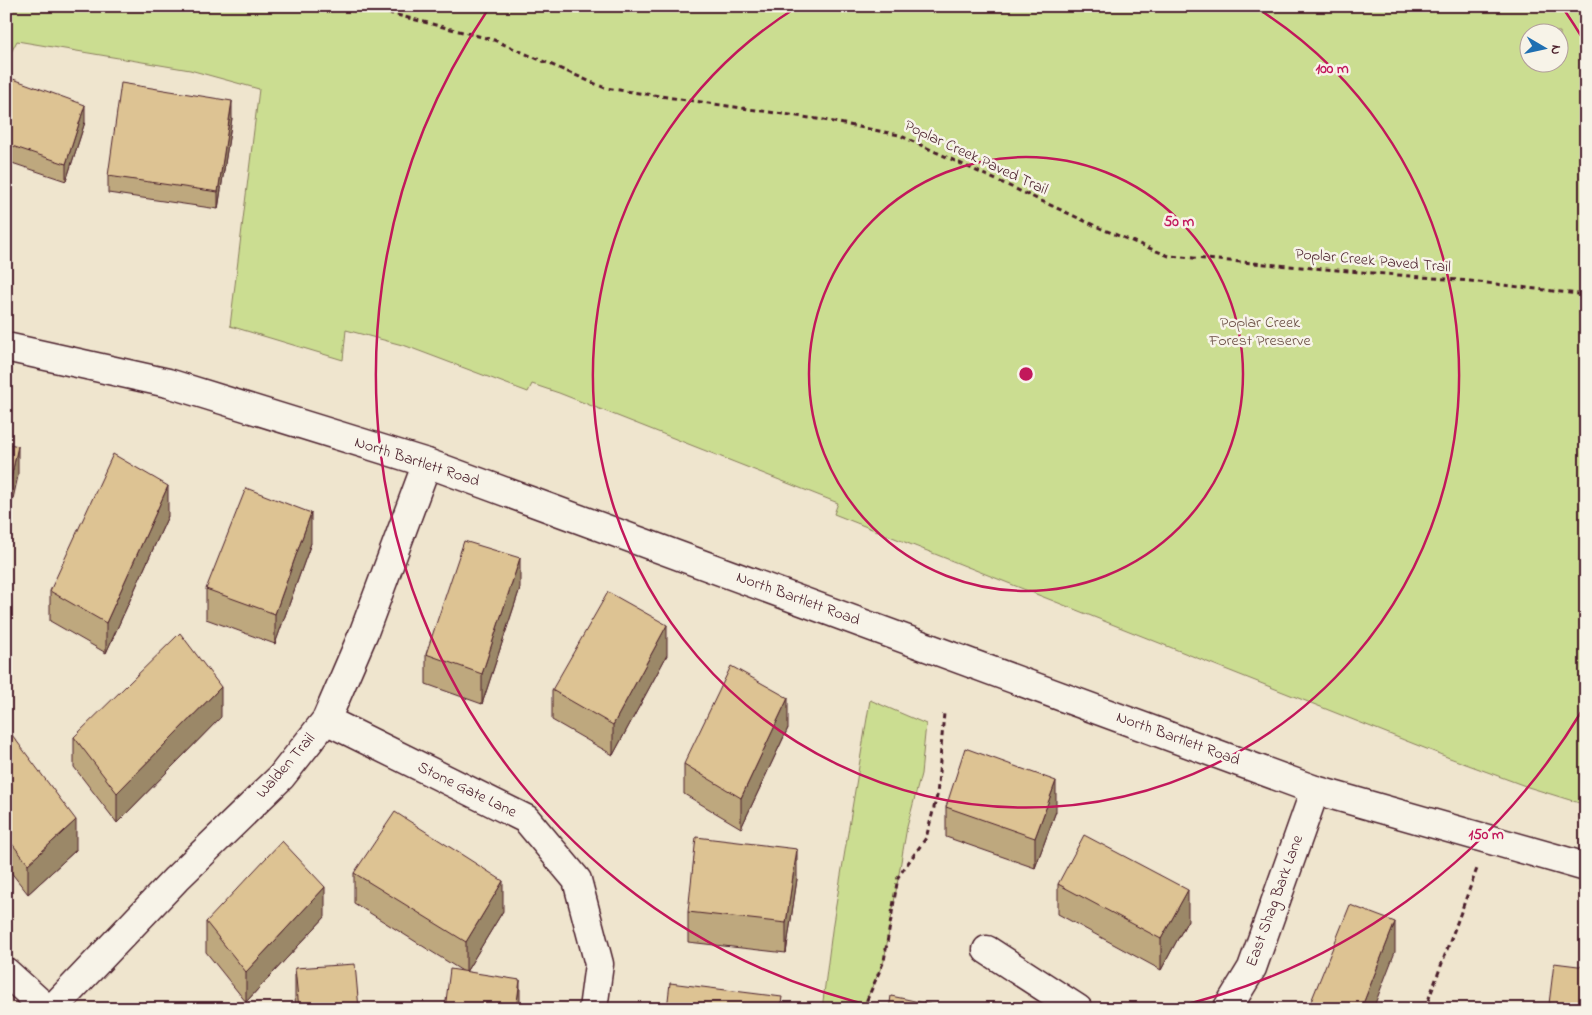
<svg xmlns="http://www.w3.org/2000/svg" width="1592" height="1015" font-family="'Indie Flower',sans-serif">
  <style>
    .green { fill: #cbdd91; stroke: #8a7e5e; fill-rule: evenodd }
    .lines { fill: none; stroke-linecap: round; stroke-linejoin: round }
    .street-casing { stroke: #4a1f2b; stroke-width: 31 }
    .secondary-casing { stroke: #4a1f2b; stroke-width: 31 }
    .path { stroke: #4a1f2b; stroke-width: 3; stroke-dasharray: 5 4; stroke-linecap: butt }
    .street { stroke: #f7f3e8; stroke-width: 28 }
    .secondary { stroke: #f7f3e8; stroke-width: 28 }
    .wall { fill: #bea87e; stroke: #4a1f2b }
    .shaded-wall { fill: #9b8867; stroke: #4a1f2b }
    .building { fill: #ddc393; stroke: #4a1f2b }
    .ring { fill: none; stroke: #c2185b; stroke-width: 2.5 }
    .labels { text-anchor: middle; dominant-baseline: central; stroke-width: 5; stroke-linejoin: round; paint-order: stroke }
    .street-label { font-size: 16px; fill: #4a1f2b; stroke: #f7f3e8 }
    .park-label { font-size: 16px; fill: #6a4e44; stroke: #f7f3e8 }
    .centre { fill: #c2185b; stroke: #f7f3e8; stroke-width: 2.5 }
    .ring-label { font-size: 15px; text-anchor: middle; font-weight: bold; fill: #c2185b; stroke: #f7f3e8; stroke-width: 5; stroke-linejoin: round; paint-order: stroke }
  </style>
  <rect width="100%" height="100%" fill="#efe5ce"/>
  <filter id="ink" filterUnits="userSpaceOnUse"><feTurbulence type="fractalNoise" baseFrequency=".02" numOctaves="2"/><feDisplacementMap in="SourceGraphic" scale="10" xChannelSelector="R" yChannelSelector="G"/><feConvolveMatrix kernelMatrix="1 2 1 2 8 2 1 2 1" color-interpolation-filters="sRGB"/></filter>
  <g filter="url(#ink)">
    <path class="green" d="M6,6H1586V805L1528,787L1447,757L834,514L838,503L559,393L532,384L528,392L406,346L346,330L343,360L230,326L259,89L190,70L17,41L6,62ZM1560,32V62H1530V32Z
      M870,700L926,724L921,774L907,827L884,961L862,1009H822L833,923Z"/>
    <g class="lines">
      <defs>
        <path id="street" d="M326,720L526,819L577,880L599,964L593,1009
          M987,950L1078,1009
          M6,972L47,1009
          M52,1009L176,879L281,777L326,720L364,632L427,463
          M1227,1009L1252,968L1315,790"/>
        <path id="secondary" d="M6,347L168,383L427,463L1315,790L1586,867"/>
      </defs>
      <use href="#street" class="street-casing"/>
      <use href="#secondary" class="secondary-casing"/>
      <path class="path" d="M362,6L494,40L605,88L824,120L899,135L1102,229L1169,256L1470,281L1586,295
        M863,1009L884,961L898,877L926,838L937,796L944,713
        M1425,1009L1478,866"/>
      <use href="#street" class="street"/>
      <use href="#secondary" class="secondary"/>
    </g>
    <path class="wall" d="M6,98L85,122L66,181L6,161Z
      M232,118L218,209L108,193V176Z
      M168,516L106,653L50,621V591Z
      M311,543L275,644L206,619V589Z
      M520,588L482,704L426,684V654Z
      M667,655L613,755L552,720V690Z
      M221,717L117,823L74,767V737Z
      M6,727L76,850L28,894L6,866Z
      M788,728L741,828L684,794V764Z
      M946,807L1056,811L1035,868L946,837Z
      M354,873L503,911L466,972L520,1009L464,972L354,903Z
      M797,879L786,953L688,942V912Z
      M1058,884L1188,920L1161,970L1058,914Z
      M325,917L246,1002L206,952V922Z
      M295,968L359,1009H296L295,998Z
      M1549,1004L1586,1009H1549Z"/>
    <path class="shaded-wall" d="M232,101V118L218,209V192Z
      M85,105V122L66,181V164Z
      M18,446V476L6,531V501Z
      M168,486V516L106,653V623Z
      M311,513V543L275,644V614Z
      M520,558V588L482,704V674Z
      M667,625V655L613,755V725Z
      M221,687V717L117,823V793Z
      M788,698V728L741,828V798Z
      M1056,781V811L1035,868V838Z
      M76,820V850L28,894V864Z
      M797,849V879L786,953V923Z
      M503,881V911L466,972V942Z
      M325,887V917L246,1002V972Z
      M1188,890V920L1161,970V939Z
      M1395,922V952L1373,1009H1361Z
      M520,980V1009H516Z"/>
    <path class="building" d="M13,79L85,105L66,164L6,144V98Z
      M121,83L232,101L218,192L108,176Z
      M6,443L18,446L6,501Z
      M113,454L168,486L106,623L50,591Z
      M246,488L311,513L275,614L206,589Z
      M464,541L520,558L482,674L426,654Z
      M608,592L667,625L613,725L552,690Z
      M180,633L221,687L117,793L74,737Z
      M731,666L788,698L741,798L684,764Z
      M6,727L76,820L28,864L6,836Z
      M965,748L1056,781L1035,838L946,807Z
      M395,812L503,881L466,942L354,873Z
      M1084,835L1188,890L1161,939L1058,884Z
      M696,837L797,849L786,923L688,912Z
      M282,841L325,887L246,972L206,922Z
      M1350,905L1395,922L1361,1009H1308Z
      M1554,963L1586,967V1009H1561L1562,1006L1549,1004Z
      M355,964L359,1009H299L295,968Z
      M450,969L520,980L516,1009H445Z
      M670,983L782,997L780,1009H667Z
      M891,996L953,1009H889Z"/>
  </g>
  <g class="ring">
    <circle cx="1026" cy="374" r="217"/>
    <path d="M1255 7A433 433 0 1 1 797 7"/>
    <path d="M1583 709A650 650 0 0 1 1167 1009M885 1009A650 650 0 0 1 487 11M1565 11A650 650 0 0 1 1583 39"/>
  </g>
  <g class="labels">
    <g class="street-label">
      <text transform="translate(976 158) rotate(25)">Poplar Creek Paved Trail</text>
      <text transform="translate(1373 261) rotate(5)">Poplar Creek Paved Trail</text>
      <text transform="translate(417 462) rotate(18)">North Bartlett Road</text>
      <text transform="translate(798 599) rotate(20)">North Bartlett Road</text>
      <text transform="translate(1178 739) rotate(20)">North Bartlett Road</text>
      <text transform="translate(286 766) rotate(-49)">Walden Trail</text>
      <text transform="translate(467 790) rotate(26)">Stone Gate Lane</text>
      <text transform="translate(1275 901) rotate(-70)">East Shag Bark Lane</text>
    </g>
    <g class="park-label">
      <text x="1260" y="323">Poplar Creek<tspan x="1260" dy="18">Forest Preserve</tspan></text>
    </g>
  </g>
  <circle cx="1026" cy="374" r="8" class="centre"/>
  <g class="ring-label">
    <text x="1332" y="73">100 m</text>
    <text x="1179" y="226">50 m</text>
    <text x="1486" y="839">150 m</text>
  </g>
  <rect width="1592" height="1015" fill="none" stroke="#f7f3e8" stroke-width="25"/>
  <rect x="12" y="12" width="1567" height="990" fill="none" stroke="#4a1f2b" stroke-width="2" filter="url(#ink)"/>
  <g transform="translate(1544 48) rotate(99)"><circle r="24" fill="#f7f3e8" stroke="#b29e9c"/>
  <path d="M0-4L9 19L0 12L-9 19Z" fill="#1f6fb2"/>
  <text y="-8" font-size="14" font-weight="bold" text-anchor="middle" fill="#4a1f2b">N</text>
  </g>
</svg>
